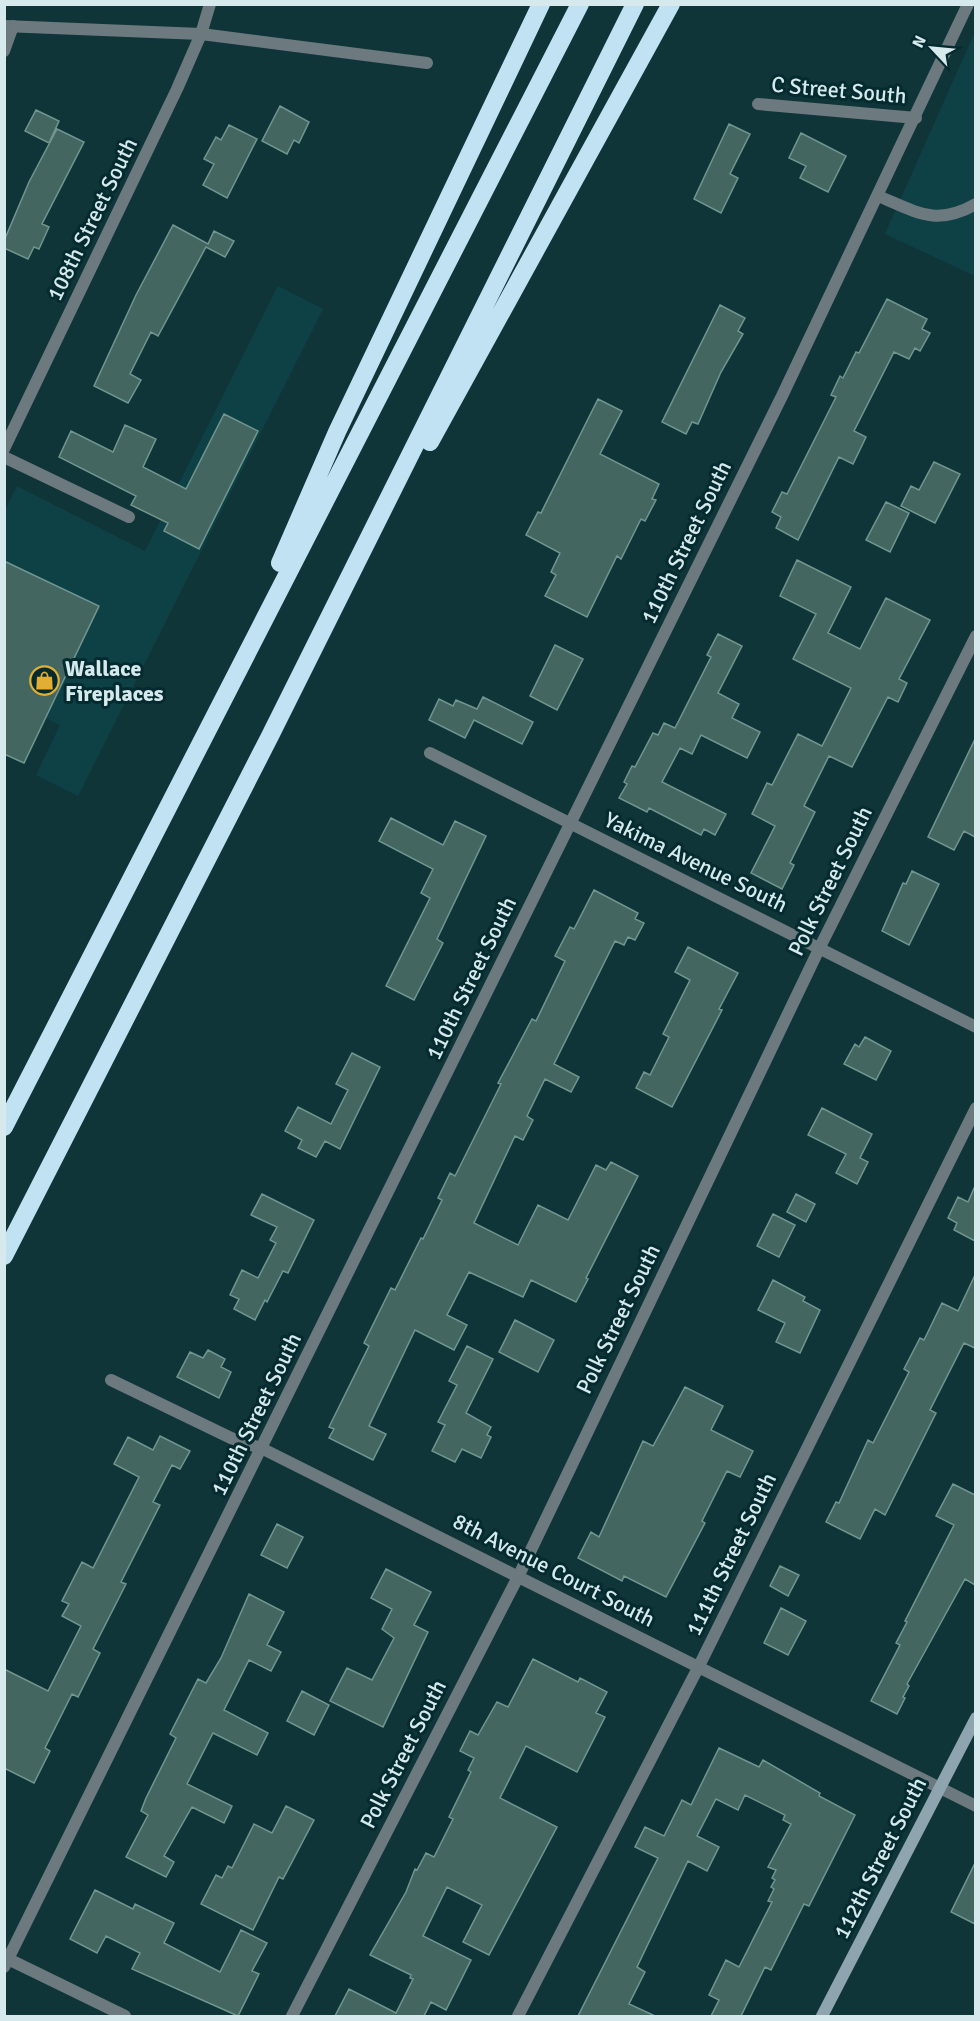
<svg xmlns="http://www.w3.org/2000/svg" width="980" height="2021" font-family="Signika,sans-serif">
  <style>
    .built { fill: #0d4146 }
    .building { fill: #436760; stroke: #71968f; stroke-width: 1.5 }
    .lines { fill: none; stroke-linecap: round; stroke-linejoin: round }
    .service { stroke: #6c7a80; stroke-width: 12 }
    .minor { stroke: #6c7a80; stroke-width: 12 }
    .tertiary { stroke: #6c7a80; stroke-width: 12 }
    .secondary { stroke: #8ea4ae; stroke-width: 12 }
    .motorway { stroke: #c0e2f2; stroke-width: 18 }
    .labels { text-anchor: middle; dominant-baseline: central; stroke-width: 6; stroke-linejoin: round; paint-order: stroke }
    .street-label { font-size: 22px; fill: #d6eaed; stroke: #042b2f }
    .poi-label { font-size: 22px; font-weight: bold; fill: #d6eaed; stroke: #042b2f; text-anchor: start }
  </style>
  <rect width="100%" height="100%" fill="#103539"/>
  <path class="built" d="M975,32V276L885,234Z
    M278,286L323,309L78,796L36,775L60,725L5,697L4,512L17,486L145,551Z"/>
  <path class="building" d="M280,106L309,122L299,143L294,140L287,154L262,141Z
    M36,110L59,121L49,143L25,131Z
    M729,124L750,134L730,174L738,178L721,213L694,199Z
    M229,125L257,139L227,198L203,185L214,164L204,159L216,137L221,140Z
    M57,129L84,142L42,224L49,227L39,249L34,247L28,259L4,248V241L29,182Z
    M801,133L846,156L828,192L800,178L806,166L789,158Z
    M173,225L208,244L214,231L234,241L225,257L206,247L158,336L151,332L130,374L141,380L128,403L94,386L136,295Z
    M887,299L927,319L922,329L930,333L920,351L915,348L909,359L894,352L854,431L866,437L853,464L839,457L798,540L776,528L781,517L772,512L782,492L787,494L836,397L831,395L840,376L843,378L856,352L859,353Z
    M720,305L745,318L738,331L743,334L721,372L698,424L692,422L686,434L662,422Z
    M598,399L622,411L600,454L659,484L652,499L656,500L645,521L641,519L621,559L617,556L587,617L545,596L556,575L551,572L560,553L526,535L538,512L541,513Z
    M224,414L258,431L199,549L164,531L168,523L131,505L136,496L59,457L71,431L113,452L125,425L156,439L143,467L186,489Z
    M934,462L960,474L935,523L901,506L911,486L919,490Z
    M886,502L909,513L890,552L866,540Z
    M797,560L851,587L828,633L860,649L886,598L930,620L899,679L907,683L898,702L888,697L852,767L829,756L804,806L815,812L790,863L794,865L782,889L751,873L775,826L752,814L767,783L772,785L798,734L822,746L851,688L793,659L816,614L780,596Z
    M4,561L99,606L24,763L4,754Z
    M718,634L742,646L718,693L739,704L732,718L760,732L747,758L701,735L692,754L680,748L662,782L726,814L715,835L704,829L701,835L649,808L647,812L619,798L627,784L624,782L632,766L635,767L653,733L658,735L664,723L675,728L711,657L707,655Z
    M555,645L583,659L557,710L530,696Z
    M483,697L533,722L522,744L474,720L465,738L429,720L439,699L453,706L456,700L477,709Z
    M975,739V837L964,831L954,850L928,837Z
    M391,818L443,845L455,821L486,836L437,939L443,943L414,1000L386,986L430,898L421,893L433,869L379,841Z
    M912,871L939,884L909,945L882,931L903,883L906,884Z
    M594,890L638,913L635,919L644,923L635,940L628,937L624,945L615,941L554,1064L579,1077L571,1092L545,1079L527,1116L533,1120L523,1140L515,1136L474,1223L518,1245L538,1205L568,1220L596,1165L606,1170L611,1162L638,1176L586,1278L588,1279L576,1302L531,1280L523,1297L469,1272L447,1315L467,1325L454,1350L415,1330L369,1426L386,1434L373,1460L329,1438L334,1429L329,1427L369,1346L364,1343L391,1288L395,1290L421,1238L423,1239L442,1200L438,1198L450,1173L455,1176L501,1084L498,1083L513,1055L532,1019L536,1021L565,961L555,956L570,927L574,929Z
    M688,947L738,973L719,1009L722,1010L672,1107L636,1088L644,1072L650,1075L669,1037L663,1034L690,980L675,972Z
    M865,1037L891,1051L876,1080L844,1064L855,1044L859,1047Z
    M352,1053L380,1067L340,1149L325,1141L316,1157L298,1148L302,1140L285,1131L298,1107L331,1124L348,1090L336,1084Z
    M822,1108L872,1134L860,1158L868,1162L857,1184L836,1173L846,1154L808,1135Z
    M975,1186V1241L954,1230L957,1223L948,1218L958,1197L968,1202Z
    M262,1194L314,1220L288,1273L283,1271L267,1302L265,1300L255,1320L234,1309L239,1299L230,1295L242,1270L258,1278L276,1243L270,1240L277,1227L251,1215Z
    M796,1194L815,1204L806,1222L787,1212Z
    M773,1214L795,1225L779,1257L757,1246Z
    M975,1275V1348L964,1343L930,1410L936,1413L885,1515L875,1509L860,1539L826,1522L836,1502L839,1503L868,1440L873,1443L909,1372L904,1369L920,1338L924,1340L942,1303L958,1311Z
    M773,1280L805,1297L803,1301L820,1310L800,1353L776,1342L785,1323L758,1310Z
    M515,1320L554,1340L538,1372L499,1352Z
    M467,1346L493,1359L466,1413L491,1427L487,1435L491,1437L481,1458L462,1449L455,1462L432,1451L445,1425L438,1422L457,1385L449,1381Z
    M208,1350L225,1359L221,1367L231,1372L219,1398L177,1377L190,1352L203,1358Z
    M685,1387L723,1406L711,1430L753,1451L740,1477L727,1471L702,1521L705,1523L666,1597L624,1576L622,1581L578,1558L591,1532L599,1537L643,1441L653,1446Z
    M160,1436L190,1451L180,1469L172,1465L153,1502L160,1505L121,1582L126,1584L93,1649L100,1653L78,1697L72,1694L45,1748L50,1751L34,1783L4,1768V1669L48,1691L81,1626L62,1616L69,1604L62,1601L82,1562L93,1568L139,1477L114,1464L128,1437L153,1450Z
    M953,1484L975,1495V1585L965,1579L907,1684L909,1686L903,1697L905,1698L897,1714L871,1701L900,1645L896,1643L907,1622L905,1621L954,1525L936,1516Z
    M277,1524L303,1537L287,1568L261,1555Z
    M780,1566L799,1575L788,1596L770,1586Z
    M386,1569L431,1592L414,1625L428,1632L383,1727L330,1701L347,1668L372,1680L394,1638L382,1629L392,1609L371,1598Z
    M249,1594L284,1612L267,1645L281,1652L271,1671L249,1660L224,1710L268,1733L257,1755L213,1733L187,1784L232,1806L224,1823L192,1807L164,1856L174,1862L166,1877L126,1857L148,1815L141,1811L146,1798L176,1738L170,1734L198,1679L206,1683L221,1658Z
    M781,1608L806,1621L788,1655L764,1643Z
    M533,1659L578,1682L580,1678L607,1692L596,1713L605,1717L577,1772L526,1746L500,1798L557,1827L489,1955L463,1942L482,1905L447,1887L423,1936L471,1960L446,2010L431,2002L424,2016H335L349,1989L396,2013L413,1979L410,1978L411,1975L370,1955L406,1892L415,1869L417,1870L426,1853L434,1857L453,1819L449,1817L471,1772L468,1770L474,1758L460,1751L470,1731L478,1735L497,1702L508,1707Z
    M302,1691L329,1705L314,1735L287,1721Z
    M719,1748L759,1767L763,1760L820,1793L819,1796L855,1815L809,1906L804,1904L771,1970L765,1967L741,2016H711L719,2000L709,1995L726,1960L739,1967L772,1902L768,1901L774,1889L771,1887L775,1880L772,1878L776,1870L768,1867L791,1824L783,1820L785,1815L745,1795L738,1810L716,1799L697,1836L719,1847L707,1871L688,1861L637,1967L645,1972L629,2004L655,2016H578L658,1858L635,1847L645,1827L664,1836L682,1800L691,1805Z
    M286,1806L314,1820L283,1879L279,1877L253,1930L201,1904L216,1875L222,1878L228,1866L232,1868L254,1824L272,1833Z
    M975,1863V1924L951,1912Z
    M95,1890L133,1909L135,1904L174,1923L164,1943L220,1972L241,1930L267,1943L252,1971L259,1974L238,2016L132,1969L140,1953L106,1936L97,1953L70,1939Z"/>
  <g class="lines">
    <path class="service" d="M4,51L13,26
      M758,104L916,118
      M878,196C917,212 935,227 976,204
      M4,457L129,517
      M111,1380L231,1438L263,1449"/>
    <path class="minor" d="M4,26L201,34L427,63
      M430,753L976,1027
      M263,1449L976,1806
      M4,1957L125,2016
      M4,1967L782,396L968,4
      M292,2016L519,1575L820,947L976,636
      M518,2016L699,1666L976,1108"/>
    <path class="tertiary" d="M4,449L177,89L201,34L210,4"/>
    <path class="secondary" d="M822,2016L976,1718"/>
    <path class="motorway" d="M430,442L671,4
      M280,563L337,432L541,4
      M4,1127L580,4
      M4,1256L270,736L635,4"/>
  </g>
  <defs>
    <symbol id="shop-ring" viewBox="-11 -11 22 22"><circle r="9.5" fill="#042b2f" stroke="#e2af34" stroke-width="1.5"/><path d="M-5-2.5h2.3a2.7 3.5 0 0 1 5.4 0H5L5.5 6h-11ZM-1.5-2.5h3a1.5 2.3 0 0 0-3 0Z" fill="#e2af34"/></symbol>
  </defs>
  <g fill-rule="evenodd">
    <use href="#shop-ring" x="28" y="664" width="33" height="33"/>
  </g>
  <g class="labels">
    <g class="street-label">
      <text transform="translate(839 90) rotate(5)">C Street South</text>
      <text transform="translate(92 219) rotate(-64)">108th Street South</text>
      <text transform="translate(686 542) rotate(-64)">110th Street South</text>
      <text transform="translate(696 862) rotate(26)">Yakima Avenue South</text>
      <text transform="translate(830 881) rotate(-64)">Polk Street South</text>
      <text transform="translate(471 978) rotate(-64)">110th Street South</text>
      <text transform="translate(618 1319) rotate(-64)">Polk Street South</text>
      <text transform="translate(256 1414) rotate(-64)">110th Street South</text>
      <text transform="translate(731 1554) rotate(-64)">111th Street South</text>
      <text transform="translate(554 1570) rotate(27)">8th Avenue Court South</text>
      <text transform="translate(403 1754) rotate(-63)">Polk Street South</text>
      <text transform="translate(880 1858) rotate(-63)">112th Street South</text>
    </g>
    <g class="poi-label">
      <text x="65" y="668">Wallace<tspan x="65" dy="25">Fireplaces</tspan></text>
    </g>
  </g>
  <rect width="980" height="2021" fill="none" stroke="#d6eaed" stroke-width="12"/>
  <g transform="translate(932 48) rotate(296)" stroke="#042b2f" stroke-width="4.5" paint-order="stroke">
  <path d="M0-4.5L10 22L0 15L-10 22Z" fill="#d6eaed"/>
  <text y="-9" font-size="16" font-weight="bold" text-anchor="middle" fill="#d6eaed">N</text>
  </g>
</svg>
